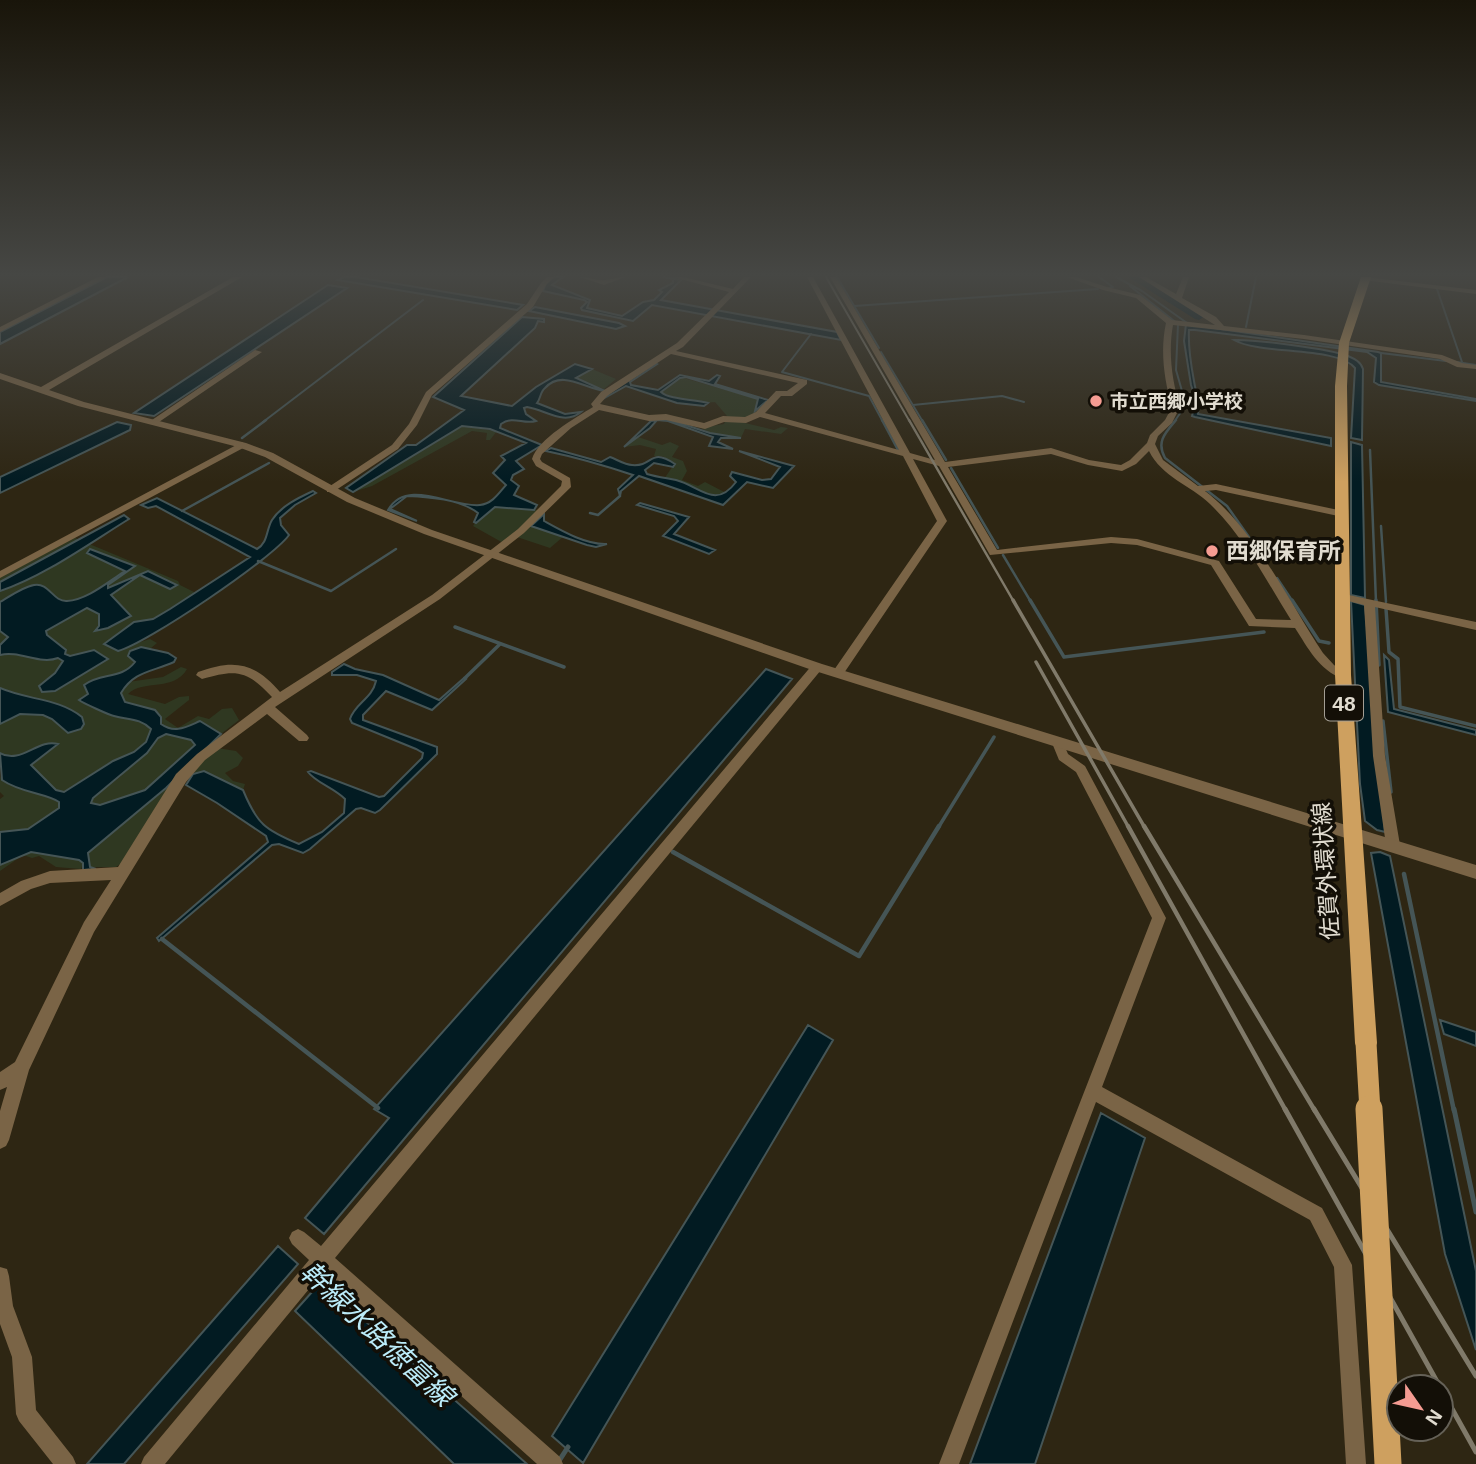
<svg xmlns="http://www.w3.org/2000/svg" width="1476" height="1464" font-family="Helvetica,'Noto Sans JP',sans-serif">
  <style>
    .green { fill: #2f3821 }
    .water { fill: #021b22; stroke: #455556; stroke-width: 2; fill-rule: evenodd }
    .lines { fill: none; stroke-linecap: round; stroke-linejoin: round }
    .stream-far4 { stroke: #455556; stroke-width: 2 }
    .stream-far3 { stroke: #455556; stroke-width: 2.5 }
    .stream-far2 { stroke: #455556; stroke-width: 3.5 }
    .stream-far1 { stroke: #455556; stroke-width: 4.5 }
    .stream { stroke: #455556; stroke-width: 5 }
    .river { fill: #021b22; fill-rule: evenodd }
    .minor { fill: #7a6446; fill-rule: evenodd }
    .tertiary { fill: #7a6446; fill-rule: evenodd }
    .primary { fill: #cea05f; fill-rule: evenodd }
    .rail-far4 { stroke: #807a6a; stroke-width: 2 }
    .rail-far3 { stroke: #807a6a; stroke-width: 2.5 }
    .rail-far2 { stroke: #807a6a; stroke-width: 3.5 }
    .rail-far1 { stroke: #807a6a; stroke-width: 4.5 }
    .rail { stroke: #807a6a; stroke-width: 5 }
    .primary-bridge-far1 { stroke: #cea05f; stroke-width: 21 }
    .primary-bridge { stroke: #cea05f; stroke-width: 27 }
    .poi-dot { fill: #f59c92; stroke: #130f07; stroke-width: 2.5 }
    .labels { text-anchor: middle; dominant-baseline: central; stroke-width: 7; stroke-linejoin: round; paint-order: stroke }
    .far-poi-label { font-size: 19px; font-weight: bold; fill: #e1dcd0; stroke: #130f07; text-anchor: start }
    .shield { fill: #130f07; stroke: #a39e94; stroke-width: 2 }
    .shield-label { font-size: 21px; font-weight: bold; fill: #e1dcd0 }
    .poi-label { font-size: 23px; font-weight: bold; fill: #e1dcd0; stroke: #130f07; text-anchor: start }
    .street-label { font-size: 23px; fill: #e1dcd0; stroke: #130f07 }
    .near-water-label { font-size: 28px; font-style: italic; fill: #bbebf8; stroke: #130f07 }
  </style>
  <rect width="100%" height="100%" fill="#2e2613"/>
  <path class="green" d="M592,369L616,379L604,389L575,378Z
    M680,377L772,403L745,423L774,430L781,427L788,428L781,434L745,429L741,438L710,433L701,428L724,424L727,416L715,402C706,404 668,398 660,391Z
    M462,426L497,431L490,440H486L487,433L472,431L372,486L353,492Z
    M638,437L662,445L670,442L679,446L672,457L683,461L687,471L682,480L698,486L705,482L728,494C705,499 686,481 664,479L675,463L662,456H654L656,449L640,445L624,447Z
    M504,500L543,512L539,525L564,536L550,548L517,537L505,544L473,526L486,509Z
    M75,538L178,581L180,585L194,592L191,601L137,643L150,639L157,643L151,648H138L150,659L102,692L153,718L156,733L141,751L73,796L40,791L0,766V577Z
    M181,667L187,669C174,692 143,679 128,694L165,704L179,697L189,696V700L165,719L178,728L198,716L209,719L222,709L232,708L239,720L221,734L200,721L184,730L165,728L155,710L125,702L121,693L128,682L163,677Z
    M166,734L191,740L195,745L145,790L99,805L91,803L93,798L120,777L158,738Z
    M217,748L236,751L243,758L238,766L225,773L233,781L245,784L243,790L204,771L193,774L204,758Z
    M0,776L2,780L59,802V809L28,829L0,832V799L4,796L0,792Z
    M166,788L171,789L126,860L116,867H90L88,853Z
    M31,852L79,860L83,863L81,869L56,867L39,856L32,858L23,855L0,871V865Z"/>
  <path class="water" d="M107,277H128L0,344V332Z
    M344,277H356L523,305L517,310L338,280Z
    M554,277H563L552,285L590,300L587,308L622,316L643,302L654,300L662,292L659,290L673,283V279L663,277L681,280L661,300L837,332L841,340L652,305L633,321L582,310L581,308L587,302L584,300L543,291L546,283Z
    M328,285L347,288L154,416L134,413Z
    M535,307L619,323L625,326L616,329L529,311Z
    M522,317L544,319V322L538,321L535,328L461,396L512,406L536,387L575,364L592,369L576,378L605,391C585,389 562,369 545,388C540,392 541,398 537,403L565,414L581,412C564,426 546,410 527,407L524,408L526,414L536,421C523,425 514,415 501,424L500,428L542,445L516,461L524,469L513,475L511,480L519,486L514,495L537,505L534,510L495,507L476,523L474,522L478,513C460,499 429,497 407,496L390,509L417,521L388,510C407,477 452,508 480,505C492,504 499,493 506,485L493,473L505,460L501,456L526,443L490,429L462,426L353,492L346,488L407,445H416L464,410L433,397Z
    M1186,324L1378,352L1381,353V382L1476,399V401L1379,385L1374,382L1376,358L1367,352L1195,330H1189C1188,347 1191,365 1194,381C1196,394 1200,400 1198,414L1331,438V446L1195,417L1192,416L1196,400L1191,385L1184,341Z
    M1234,340C1252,339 1331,349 1348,356C1355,359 1361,362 1363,369L1362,440L1351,438L1355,368C1337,346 1260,355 1234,340Z
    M655,363L657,364L630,382L631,385L658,390L680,375L709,381L717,375L720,376L715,384L768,400L755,411L758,399L686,377L680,378L661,392C670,400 694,399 708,403L704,406L677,403L626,386L601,400L610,392Z
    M667,419L710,433L741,438H721L718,442L733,449L709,446L713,437L668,421L657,420L650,428L624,447L651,421Z
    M117,422L131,425L130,430L0,493V477Z
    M1351,442L1362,445L1365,598L1351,595Z
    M551,448L601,462L610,457C616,459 625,465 632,465C654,467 649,447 675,464L673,467L654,463L645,470L647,474C657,477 666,478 676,480C700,486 715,510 736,482L730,476L732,472L762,480L771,479L780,467L739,451L794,466L773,488L747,482L723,505L639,476L621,491L620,496L618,489L633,475C603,465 575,457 546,451Z
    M313,491L316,493L295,505L280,518L281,525L289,535C273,558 146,644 118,651L104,644L134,622L153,619L170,609L250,557L156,506L148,508L141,505L157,498L257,549C268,543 266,530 272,520C281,506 298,498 313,491Z
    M640,503L689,517L674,534L715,550L709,554L663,536L678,521L674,516L637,505Z
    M544,514V521C562,531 586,545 607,544L596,547L587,545L531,526Z
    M124,515L129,519C90,543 43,577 0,591V582Z
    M90,549L135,566L108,585V588L148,571L177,585L170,589L140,575L111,595L131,616L108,628L95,631L99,626V614L87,608L46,631L47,635L66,650L65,654L70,656L94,650L108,659L55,691L42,692L39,686L55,673L63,661L58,658C40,665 19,650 0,655V645L8,637L0,631V602C10,596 23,587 34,585C49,582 53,602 67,601C87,600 109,581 125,571L87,553Z
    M1351,601L1365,605L1385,832L1377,830L1365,821L1360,784Z
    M141,647L168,653L176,658L174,662C152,672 134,671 121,693L125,702L155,710L161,717V724C175,734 186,727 200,721L221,734L166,788L88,853L90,867L96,869L83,870V863L79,860L31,852L0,865V832L28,829L59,808V802C45,793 21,793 2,780L0,753C21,765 38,738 58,744L31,765L56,790L64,792L113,761L134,752L146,742L151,729C140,718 129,720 114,716C109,715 83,703 79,700L88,694L84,685C101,672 121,680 135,662L128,656L130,651ZM166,734L191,740L195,745L145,790L100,805L91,803L93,798L147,753L158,738Z
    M1384,655L1389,660L1394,709L1476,730V735L1388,712Z
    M344,664L355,669L383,675L439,700L464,678L466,679L432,710L386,691L363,715V720L437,747V754L380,810L375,813L361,808L356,809L310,849L303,853L279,844L272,845L159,941L157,938L268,842L266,836L217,803L186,785L193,774L204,771L243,790C257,824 265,830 299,844L322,832L344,813L345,799C334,788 315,782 308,772L311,771L379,797L384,796L422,758L423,753L416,749L352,723L350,719C355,703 372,699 376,681L357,675H332V672Z
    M766,669L792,679L324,1234L305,1218L389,1118L374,1109Z
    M0,688C27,700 59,698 82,717L84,724L81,729L68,733L52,719L43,715L20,714L0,724Z
    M1380,852L1390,856L1476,1271V1350L1445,1254L1371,853Z
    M1440,1020L1476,1032V1046L1444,1034Z
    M808,1025L833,1040L583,1463L552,1436Z
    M1101,1113L1145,1138L1035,1464H970Z
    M278,1246L298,1264L124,1464H87Z
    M321,1282L527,1464H454L295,1311Z"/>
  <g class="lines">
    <path class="stream-far4" d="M837,277L879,348
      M1099,277L1113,287L1109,288
      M1116,277L1142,291L1187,323
      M1130,286L1178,324L1176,370L1184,398L1181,412L1174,422
      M1437,289L1462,362
      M854,306L1098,289
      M1246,327L1256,277
      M811,334L782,372L869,396L883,422
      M881,352L923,422
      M1381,353L1446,361
      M1457,362L1476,365
      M913,405L1002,396L1024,402
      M263,422L423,300"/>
    <path class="stream-far3" d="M882,420L898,450
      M922,420L946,460
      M1176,420C1165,433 1156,442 1165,458L1227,506L1251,540
      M242,438L266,420
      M1370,450L1376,602
      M951,468L998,548
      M182,511L269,463
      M590,513L598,515L620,496
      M1381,526L1386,602
      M1003,555L1031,602
      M258,561L331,591L396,549
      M1277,578L1293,602"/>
    <path class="stream-far2" d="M1030,600L1064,657L1264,632
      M1292,600L1319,641L1329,643
      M1376,600L1379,665
      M1386,609L1389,652L1398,659L1400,707L1476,726
      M455,627L564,667
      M465,678L500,644
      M1383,721L1391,792
      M938,828L994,737"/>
    <path class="stream-far1" d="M673,852L859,956L939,826
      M1404,874L1454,1111
      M162,939L378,1108"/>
    <path class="stream" d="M1454,1109L1476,1212
      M557,1464L568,1447"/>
    <path class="river" d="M1128,277H1142L1205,316L1199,320L1195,319Z"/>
    <path class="minor" d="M98,277H106L0,332V327Z
      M547,277H554L546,285L533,307L432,395L417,425L398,449L333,492H327V488L392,445L409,424L426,392L527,304L541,283Z
      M580,277C588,277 598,281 606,280C613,279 618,277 625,277L604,285Z
      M673,277H683L733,289L744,277H751L683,347L676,351L807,380V384L792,396H781L765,413L899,450L807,277H813L910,453L935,460L830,277H836L945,462L1051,448L1089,460L1121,465L1130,460L1147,443L1150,435L1165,420L1172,407C1164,380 1160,350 1166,323L1136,298L1103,290L1067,277H1076L1107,287L1140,295L1172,320L1215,325L1139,277H1146L1176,294L1183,277H1189L1182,298L1216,317L1224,326L1304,335L1442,355L1462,363L1476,365V369L1457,367L1440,359L1304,339L1173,325C1168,352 1172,381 1180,407L1172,423L1158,436L1155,444L1163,460L1198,486L1216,484L1343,511L1348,514L1343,517L1216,490L1205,491C1254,528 1289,602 1323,653L1334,665L1349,675L1347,678L1343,679C1319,670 1308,648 1295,628L1249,626L1211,565L1137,545L1111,543L990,555L939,466L913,459L947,521L842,676H834L832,673L834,670L937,521L903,456L760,417L746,423L724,422L705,429L666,420L649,421L599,410L571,428L542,454L540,459L542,462L570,478L571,487L524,533L440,599L275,707L307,735L309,738L307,741H299L267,714L205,760L186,782L94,932L29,1070L9,1140L6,1146L0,1149V1111L7,1087L0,1090V1072L15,1062L84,922L111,880L50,883L31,889L0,906V893L21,881L50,871L118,867L176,774L197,754L272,697C247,670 236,669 202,679L196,675L198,672C234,659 254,662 280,692L432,595L518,529L561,486L562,481L536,466L532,459C538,439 575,418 593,407L591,404L601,392L677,343L729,292ZM671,354L798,383L787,391H776L756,412L745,417L723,416L704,423L666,414L649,415L600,404L607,396ZM1149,451C1162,477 1190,485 1210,504C1244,537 1266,580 1291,620L1256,619L1219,561L1137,539L1111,537L997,550L948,467L1051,454L1088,465L1122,471L1136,464Z
      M1365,277L1476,290V294L1363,280V278Z
      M255,350L262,352L156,424L149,422Z
      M242,442L246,445L245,447L0,578V571Z
      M1344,594L1476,622V630L1375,607L1385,756L1400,845L1398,849L1393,851L1388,849L1386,845L1373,756L1364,605L1340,599L1339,597Z
      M817,663L823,667L821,670L335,1258L560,1457L563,1464H537L323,1272L165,1464H141L144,1457L309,1260L292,1244L289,1238L292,1232L298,1229L304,1232L321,1246L813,664Z
      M1058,738L1062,740L1068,754L1085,766L1166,918L1102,1087L1322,1208L1352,1265L1366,1464H1346L1334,1267L1310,1220L1096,1102L959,1464H939L1152,918L1076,772L1059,760L1052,743L1054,740Z
      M0,1267L7,1269L9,1276L13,1306L32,1357L36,1410L73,1457L76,1464H53L19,1421L16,1414L12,1357L0,1324Z"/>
    <path class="tertiary" d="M233,277H242L49,390L84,402L246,443L273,453L355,498L432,530L822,664L1476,865V879L812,670L424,534L347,502L265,457L238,447L78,406L0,379V373L41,387Z"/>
    <path class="primary" d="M1361,277H1371L1349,343L1347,386L1351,675L1377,1043L1374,1051L1366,1054L1358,1051L1355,1043L1335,675V386L1339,343Z"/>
    <path class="rail-far4" d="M826,277L910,422"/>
    <path class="rail-far3" d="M909,420L1014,602"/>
    <path class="rail-far2" d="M1013,600L1145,828
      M1036,662L1129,828"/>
    <path class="rail-far1" d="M1128,826L1286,1111
      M1144,826L1315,1111"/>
    <path class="rail" d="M1285,1109L1440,1387
      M1314,1109L1476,1376
      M1441,1389L1476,1452"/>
    <path class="primary-bridge-far1" d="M1366,1043L1370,1111"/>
    <path class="primary-bridge" d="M1369,1109L1388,1464"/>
  </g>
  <linearGradient id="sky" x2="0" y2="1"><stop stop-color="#19150a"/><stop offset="0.57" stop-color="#464744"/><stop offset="1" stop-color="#464744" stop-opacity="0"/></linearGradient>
  <rect width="1476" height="482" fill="url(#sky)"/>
  <g class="poi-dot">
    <circle cx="1096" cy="401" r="7"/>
    <circle cx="1212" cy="551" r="7"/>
  </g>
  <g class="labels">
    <g class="far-poi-label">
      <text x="1110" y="401">市立西郷小学校</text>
    </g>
    <rect class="shield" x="1325" y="685.5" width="38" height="35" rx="5"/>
    <g class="shield-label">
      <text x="1344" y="703">48</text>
    </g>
    <g class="poi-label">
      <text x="1226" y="551">西郷保育所</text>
    </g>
    <g class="street-label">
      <text transform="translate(1326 871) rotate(-94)">佐賀外環状線</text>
    </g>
    <g class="near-water-label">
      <text transform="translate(377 1334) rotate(43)">幹線水路徳富線</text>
    </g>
  </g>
  <g transform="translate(1420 1408) rotate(124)"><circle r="33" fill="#130f07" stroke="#656157" stroke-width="2"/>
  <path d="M0-5L12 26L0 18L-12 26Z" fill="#f59c92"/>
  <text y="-10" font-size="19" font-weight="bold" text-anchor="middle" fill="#e1dcd0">N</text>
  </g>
</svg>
